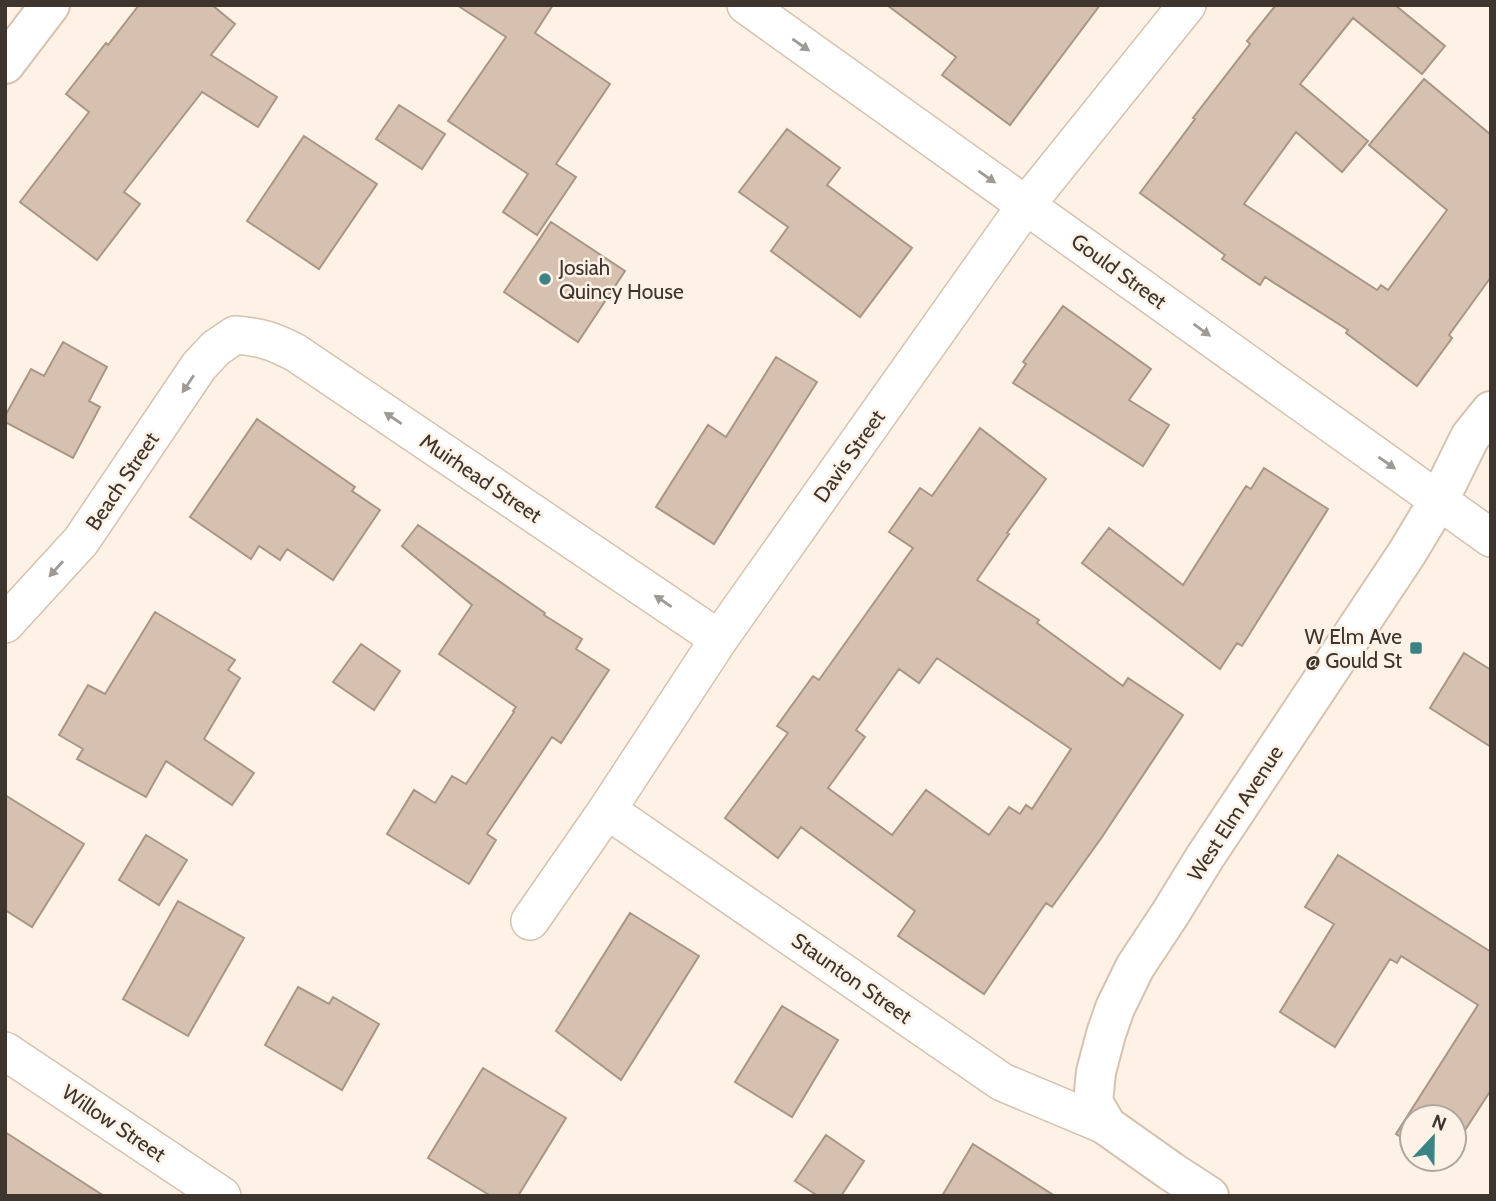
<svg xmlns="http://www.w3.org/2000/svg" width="1496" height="1201" font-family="Cabin,sans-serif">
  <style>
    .building { fill: #d6c1b0; stroke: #a99685; stroke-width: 2; fill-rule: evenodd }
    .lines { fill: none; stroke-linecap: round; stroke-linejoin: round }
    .street-casing { stroke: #d6c2b0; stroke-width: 40 }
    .secondary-casing { stroke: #d6c2b0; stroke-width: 42 }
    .street { stroke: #fff; stroke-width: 37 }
    .secondary { stroke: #fff; stroke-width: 38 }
    .oneway { fill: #9e9a96 }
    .poi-dot { fill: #3b8384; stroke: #fef1e6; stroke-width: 2.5 }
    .labels { text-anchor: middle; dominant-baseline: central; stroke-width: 5; stroke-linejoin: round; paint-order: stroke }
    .poi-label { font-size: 21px; fill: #3d352e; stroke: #fef1e6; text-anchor: start }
    .street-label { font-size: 21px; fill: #3d352e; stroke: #fef1e6 }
  </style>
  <rect width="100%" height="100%" fill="#fef1e6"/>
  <path class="building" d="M139,5H212L235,24L211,55L277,97L258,127L202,92L124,192L140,204L97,260L20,202L89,112L66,94L106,43L108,45Z
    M457,5H553L535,33L610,84L556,164L576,177L537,235L503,212L528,174L448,121L506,37Z
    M887,5H1100L1010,125L942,75L956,57Z
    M1276,5H1395L1445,46L1422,74L1353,18L1300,84L1368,141L1342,172L1296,132L1244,204L1377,290L1381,285L1388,290L1447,210L1369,145L1424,79L1491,135V277L1449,335L1452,338L1417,386L1346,333L1348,330L1265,277L1260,285L1222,259L1225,255L1140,193L1195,119L1193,118L1250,44L1247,41Z
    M399,105L445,134L422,169L376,139Z
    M787,129L840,168L827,185L912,248L860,317L771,251L788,227L739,192Z
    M304,136L377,184L319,269L247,221Z
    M551,222L625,271L578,342L504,292Z
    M1063,306L1151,369L1129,400L1169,425L1143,466L1013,383L1026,364L1023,362Z
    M63,342L107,367L89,401L100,407L73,458L5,422V416L31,369L44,376Z
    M776,357L817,382L714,544L656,507L708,425L726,437Z
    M257,419L355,487L352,491L380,510L333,580L287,549L280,560L259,546L251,559L190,517Z
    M980,428L1046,479L1007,533L1009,534L977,580L1039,620L1037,623L1123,686L1128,678L1183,715L1102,837L1052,907L1046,903L984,994L898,936L915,911L801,827L778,858L725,818L788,733L777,726L813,676L819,680L913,548L889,532L920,488L932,496ZM937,658L1071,749L1032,809L1026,805L1020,814L1009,807L989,835L926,790L892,835L828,788L865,737L856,730L899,669L919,683Z
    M1264,468L1328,509L1242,646L1237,643L1220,669L1082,563L1109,528L1183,585L1246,486L1251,489Z
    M418,525L545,613L544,615L582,639L576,649L609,670L561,743L552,737L487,834L496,840L469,884L387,834L414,790L435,803L452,776L466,784L514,712L513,711L516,707L439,654L472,605L402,546Z
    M155,612L235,660L228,670L240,678L204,739L254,773L232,805L166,761L146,797L77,759L83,749L59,735L88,685L105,694Z
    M361,644L400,671L374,710L333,682Z
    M1464,653L1491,670V747L1430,708Z
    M5,795L84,844L32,927L5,910Z
    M146,835L187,860L159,905L119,880Z
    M1338,855L1491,952V1090L1454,1147V1117H1412V1144L1396,1134L1478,1005L1401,956L1397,963L1390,959L1335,1047L1280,1012L1334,924L1305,907Z
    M178,901L244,938L188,1036L123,999Z
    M630,913L699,956L621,1080L556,1031Z
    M298,987L329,1004L333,997L379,1024L342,1090L265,1045Z
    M782,1006L838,1040L792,1117L735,1082Z
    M483,1068L566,1118L518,1196H491L428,1158Z
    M5,1132L104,1196H5Z
    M826,1135L864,1161L841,1196H818L795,1181Z
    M973,1144L1055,1196H942Z"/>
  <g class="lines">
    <defs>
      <path id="street" d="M746,5L1491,538
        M5,624L81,541L199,366L216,348L235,335C261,337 273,341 296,353L719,639
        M607,810L1002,1082L1107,1126
        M530,921L607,810L719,639L1026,205L1187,5
        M5,1051L222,1196"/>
      <path id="secondary" d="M5,64L50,5
        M1209,1196L1172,1172L1107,1126L1093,1102L1096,1072L1106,1034L1115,1008L1135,967L1170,914L1205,857L1407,553L1439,500L1470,437L1491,411"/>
    </defs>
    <use href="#street" class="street-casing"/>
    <use href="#secondary" class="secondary-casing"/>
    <use href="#street" class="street"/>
    <use href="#secondary" class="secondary"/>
  </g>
  <defs><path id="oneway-solid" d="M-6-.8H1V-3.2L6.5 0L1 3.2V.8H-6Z" transform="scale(1.75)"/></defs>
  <g class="oneway">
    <use href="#oneway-solid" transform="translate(801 45) rotate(35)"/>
    <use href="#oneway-solid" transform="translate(987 177) rotate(35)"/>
    <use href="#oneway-solid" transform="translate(1202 330) rotate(36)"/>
    <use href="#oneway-solid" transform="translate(188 384) rotate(124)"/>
    <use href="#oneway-solid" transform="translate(393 418) rotate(-146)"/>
    <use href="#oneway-solid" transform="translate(1387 463) rotate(35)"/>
    <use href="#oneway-solid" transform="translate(56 569) rotate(132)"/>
    <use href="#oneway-solid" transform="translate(663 601) rotate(-146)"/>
  </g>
  <g class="poi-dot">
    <circle cx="545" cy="279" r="7"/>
    <rect x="1409" y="641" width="14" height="14" rx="3.5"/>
  </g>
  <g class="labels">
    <g class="poi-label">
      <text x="559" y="267">Josiah<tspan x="559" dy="24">Quincy House</tspan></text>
      <text x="1402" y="636" text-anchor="end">W Elm Ave<tspan x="1402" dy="24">@ Gould St</tspan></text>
    </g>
    <g class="street-label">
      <text transform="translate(1119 271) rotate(36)">Gould Street</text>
      <text transform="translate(849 456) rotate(-55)">Davis Street</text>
      <text transform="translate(481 478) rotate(34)">Muirhead Street</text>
      <text transform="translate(122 481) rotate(-56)">Beach Street</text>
      <text transform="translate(1235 813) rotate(-57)">West Elm Avenue</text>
      <text transform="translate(852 978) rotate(35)">Staunton Street</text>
      <text transform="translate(114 1123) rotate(34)">Willow Street</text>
    </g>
  </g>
  <rect width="1496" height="1201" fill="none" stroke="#3d352e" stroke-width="14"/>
  <g transform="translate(1433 1138) rotate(22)"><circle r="33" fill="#fef1e6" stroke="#b1a69c" stroke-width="2"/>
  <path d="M0-5L12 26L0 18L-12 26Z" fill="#3b8384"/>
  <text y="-10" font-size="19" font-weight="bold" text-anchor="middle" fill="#3d352e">N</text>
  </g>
</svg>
